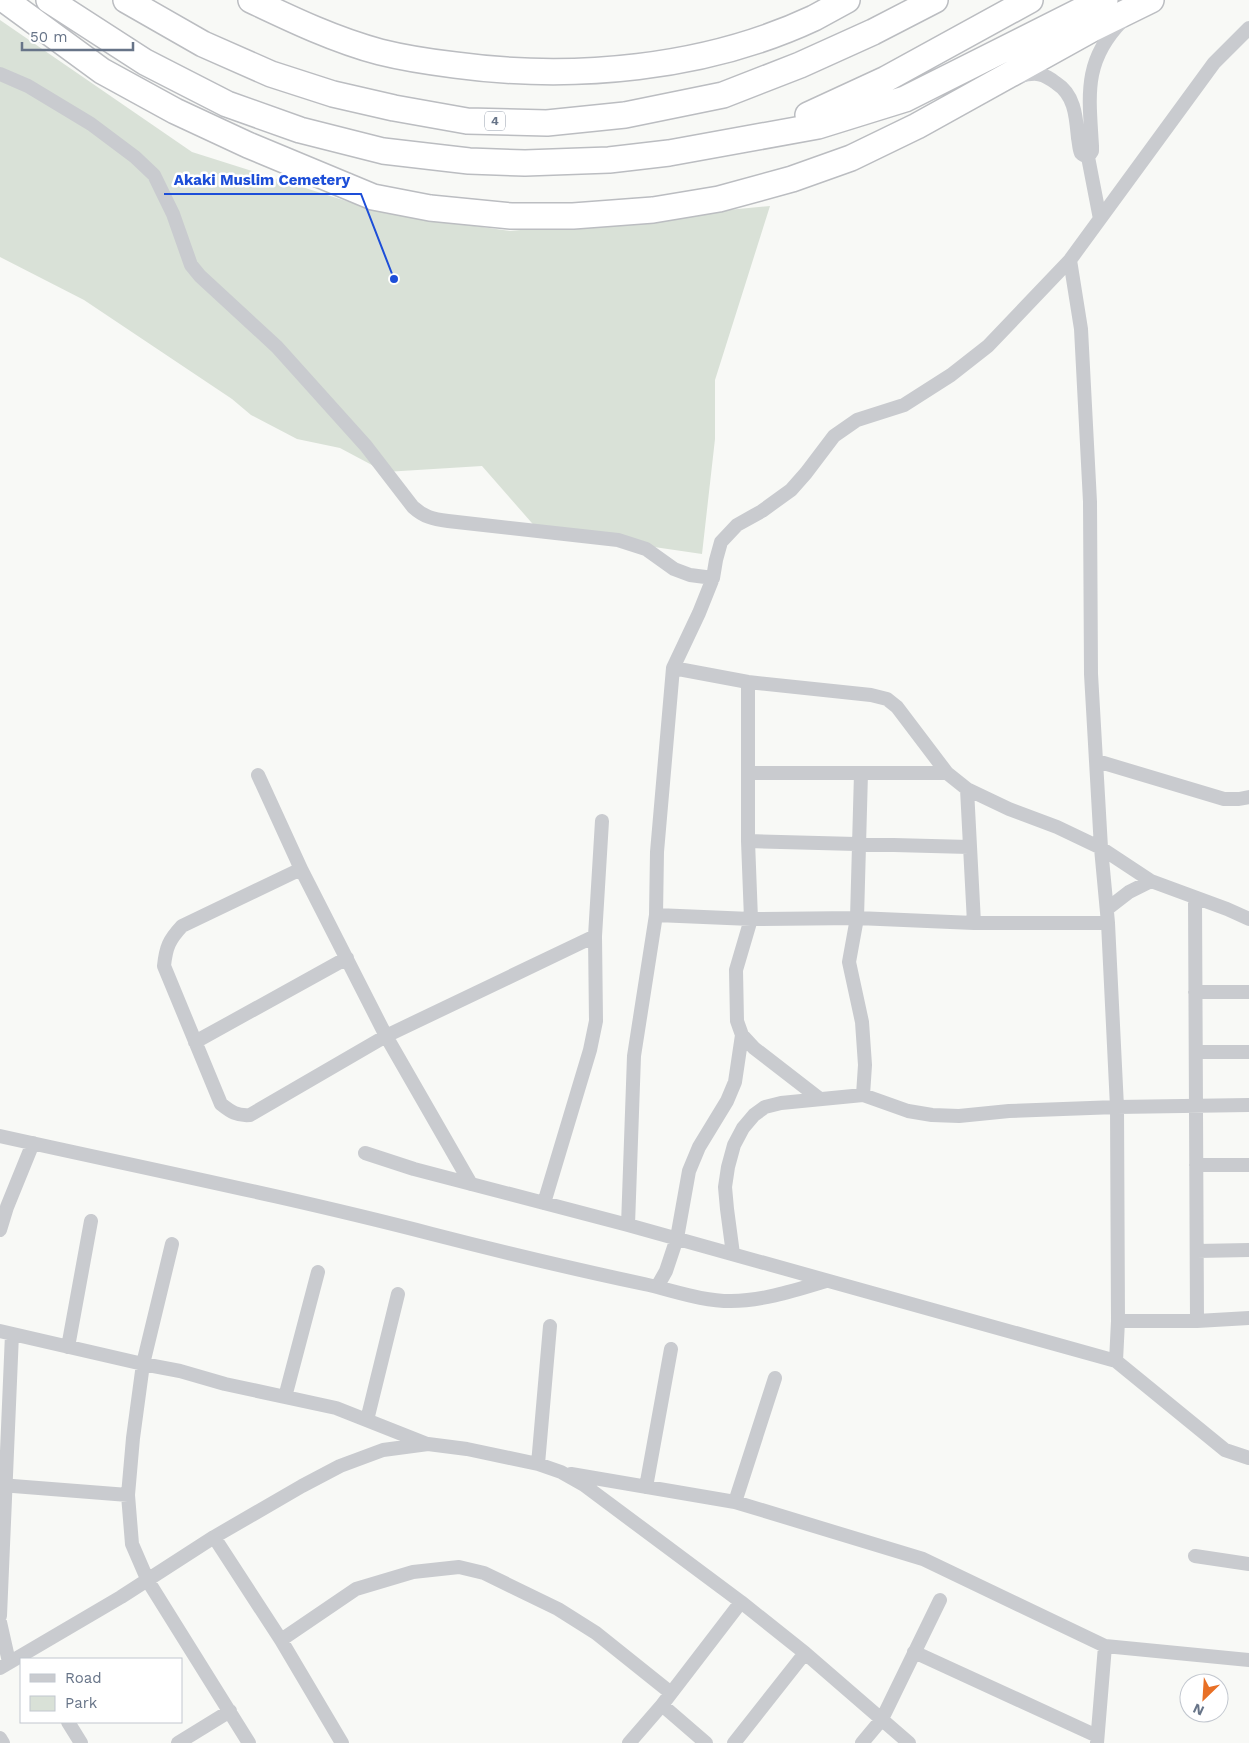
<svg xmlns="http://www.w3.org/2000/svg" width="1249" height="1743" font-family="'Work Sans',sans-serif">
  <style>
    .green { fill: #d9e1d7 }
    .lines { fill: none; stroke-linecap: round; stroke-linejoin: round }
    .highway-casing { stroke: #bbbdc1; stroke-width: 28 }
    .street { stroke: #c9cbcf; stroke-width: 14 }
    .highway { stroke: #fff; stroke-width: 25 }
    .labels { text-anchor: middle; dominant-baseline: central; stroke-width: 5; stroke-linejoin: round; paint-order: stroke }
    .shield { fill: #fff; stroke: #959eac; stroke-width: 1 }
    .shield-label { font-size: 12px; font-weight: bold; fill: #677488 }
    .leader { fill: none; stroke: #1d4ed8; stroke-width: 2 }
    .callout-dot { fill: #1d4ed8; stroke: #fff; stroke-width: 2 }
    .callout-label { font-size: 15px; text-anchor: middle; font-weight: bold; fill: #1d4ed8; stroke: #fff; stroke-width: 5; stroke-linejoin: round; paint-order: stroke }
  </style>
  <rect width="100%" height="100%" fill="#f8f9f6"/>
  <path class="green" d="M0,20L192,152L384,213L510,231L770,206L715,380V439L702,554L538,530L482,466L385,472L340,448L297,439L251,415L232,399L84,300L0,257Z"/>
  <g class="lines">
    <defs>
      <path id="highway" d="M5,0L102,71L175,111L248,145L373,197L430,208L511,216H573L653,210L719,199L792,179L851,158L917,126L1092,29L1151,0
        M49,0L145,62L227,104L300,130L383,151L469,161L525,163L609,160L669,153L818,126L905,99L1088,7L1105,0
        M126,0L203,44L271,74L333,94L394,108L467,121L547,123L625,115L723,95L800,65L873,32L935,0
        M251,0C293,20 335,40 380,52C404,58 430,62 455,65C573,81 705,69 814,18C825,12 836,6 847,0
        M808,115L886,79L1030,0"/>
    </defs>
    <use href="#highway" class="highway-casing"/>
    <path class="street" d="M1249,28L1214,63L1070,260L988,346L951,375L904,405L857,420L834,436L806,473L791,490L762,511L737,525L721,542L716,560L713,578L699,613L673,668L657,852L656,915L634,1056L628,1225L1116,1361L1225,1450L1249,1458
      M0,74L28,86L91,124L135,157L154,175L173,214L191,265L200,276L277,347L366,446L413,507C424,517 433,519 448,521L618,540L646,549L674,569L690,575L713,578
      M1020,76C1036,72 1043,73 1056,83C1075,95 1076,117 1078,138C1079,142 1079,149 1081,153C1082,154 1086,157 1088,157L1100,219
      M1088,157L1092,151V146C1089,95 1083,61 1122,21
      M1070,260L1081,329L1090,502L1091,674L1101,848L1108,923L1117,1107L1118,1321H1197L1249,1318
      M673,668L748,682L871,695L887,699L897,707L947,773L967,789L1009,809L1057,827L1101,848L1151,881L1227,909L1249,919
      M748,682V841L751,919L736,970L737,1021L742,1035L754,1048L820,1099
      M1097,761L1224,799H1239L1249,797
      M749,773H947
      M861,773L857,918L849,962L862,1022L865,1065L863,1095
      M258,775L301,869L386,1036L471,1184
      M967,789L974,923
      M748,841L969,847
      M301,869L182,926C169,940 166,947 164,966L221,1104C231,1112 237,1116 250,1115L386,1036L595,936
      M1195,898L1197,1321
      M1107,909L1129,892L1151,881
      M656,915L751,919L857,918L974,923H1108
      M1195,992H1249
      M195,1042L347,958
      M1196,1052H1249
      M0,1136C144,1168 289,1197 432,1234C502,1252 573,1269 644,1284C673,1290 700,1301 731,1301C763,1301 796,1290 826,1281
      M365,1153L414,1169L628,1225
      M1196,1165H1249
      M544,1203L590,1050L596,1021L595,936L602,821
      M0,1230L7,1207L33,1143
      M172,1244L143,1364L133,1438L128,1495L132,1544L148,1581L249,1743
      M1197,1251L1249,1250
      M733,1254L727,1209L725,1187L728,1167L734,1145L743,1128L754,1115L765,1107L781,1103L863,1095L908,1111L932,1115L959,1116L1009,1111L1117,1107L1249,1105
      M657,1287L666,1271L677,1238L689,1171L699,1147L727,1101L735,1082L742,1035
      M0,1331L143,1364L180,1371L225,1384L336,1408L427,1444
      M68,1347L91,1221
      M1116,1361L1118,1321
      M285,1397L318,1272
      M367,1420L398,1294
      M538,1464L550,1326
      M571,1474L735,1502L923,1559L1105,1646L1249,1660
      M0,1485L128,1495
      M646,1487L671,1349
      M735,1502L775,1378
      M214,1537L281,1640L342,1743
      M1195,1556L1249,1564
      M0,1616L12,1334
      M0,1622L9,1662
      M281,1640L356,1589L413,1572L459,1567L484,1573L558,1609L596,1633L671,1693
      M914,1652L1097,1736
      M0,1668L121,1597L214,1537L302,1486L340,1466L383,1450L428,1444L467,1449L538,1464L561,1472L584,1485L741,1602L805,1653L909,1743
      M662,1705L706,1743
      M68,1722L81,1743
      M0,1738L3,1743
      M178,1743L230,1711
      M629,1743L662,1705L741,1602
      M734,1743L805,1653
      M862,1743L882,1719L940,1600
      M1097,1743L1105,1646"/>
    <use href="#highway" class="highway"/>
  </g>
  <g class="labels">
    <rect class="shield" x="485" y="111.5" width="20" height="19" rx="4"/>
    <g class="shield-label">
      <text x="495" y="121">4</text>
    </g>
  </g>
  <path class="leader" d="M394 279L361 194H164"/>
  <circle class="callout-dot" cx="394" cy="279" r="5"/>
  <g class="callout-label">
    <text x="262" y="185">Akaki Muslim Cemetery</text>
  </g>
  <rect x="20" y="1658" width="162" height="65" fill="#ffffff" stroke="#c2c7cf"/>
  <rect x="30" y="1674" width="25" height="8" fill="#c9cbcf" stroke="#c2c7cf"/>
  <text x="65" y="1683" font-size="15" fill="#677488">Road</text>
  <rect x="30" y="1696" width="25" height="15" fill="#d9e1d7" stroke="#c2c7cf"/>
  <text x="65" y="1708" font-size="15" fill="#677488">Park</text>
  <g transform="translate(1204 1698) rotate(205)"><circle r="24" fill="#ffffff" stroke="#c2c7cf"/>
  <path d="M0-4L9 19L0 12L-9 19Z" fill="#e87026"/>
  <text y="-8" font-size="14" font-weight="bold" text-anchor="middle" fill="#677488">N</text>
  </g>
  <path d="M22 42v8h111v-8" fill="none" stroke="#677488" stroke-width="2.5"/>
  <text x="30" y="42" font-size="15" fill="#677488" stroke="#ffffff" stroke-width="4" paint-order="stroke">50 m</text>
</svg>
